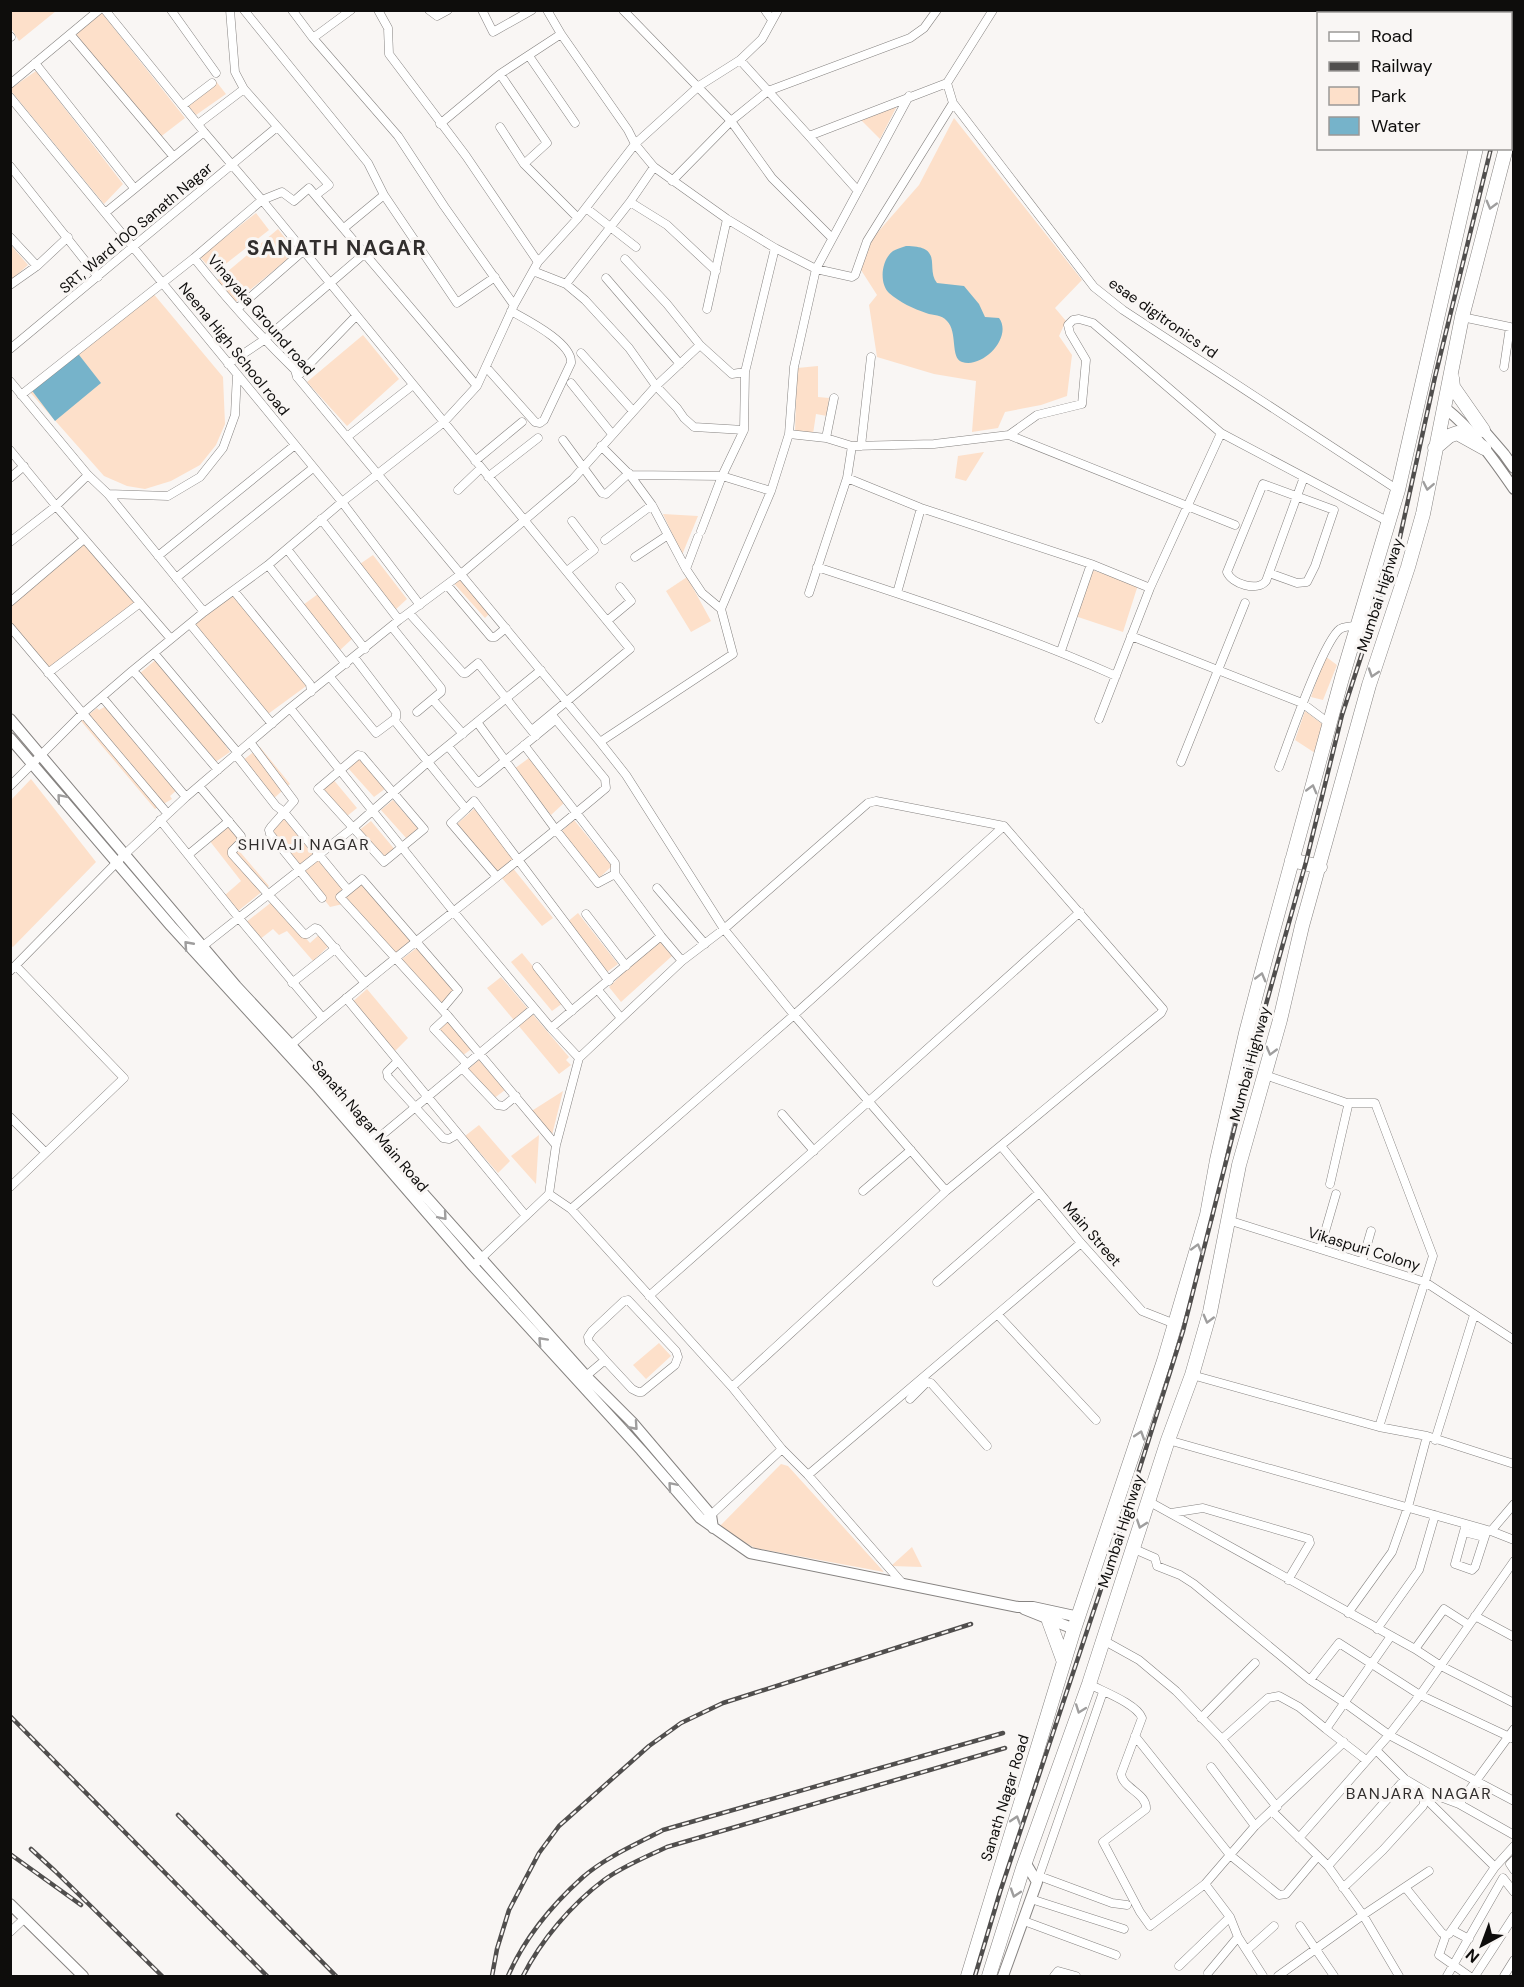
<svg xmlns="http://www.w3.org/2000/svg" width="1524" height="1987" font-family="'DM Sans',sans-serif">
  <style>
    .green { fill: #fde0ca }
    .water { fill: #76b3ca }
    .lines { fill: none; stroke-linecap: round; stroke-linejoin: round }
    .street-casing { stroke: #868381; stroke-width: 9 }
    .secondary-casing { stroke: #868381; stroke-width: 12 }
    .highway-casing { stroke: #868381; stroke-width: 15 }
    .street { stroke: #fff; stroke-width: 8 }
    .secondary { stroke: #fff; stroke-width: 10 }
    .highway { stroke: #fff; stroke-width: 14 }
    .rail-casing { stroke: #504e4d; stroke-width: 4.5 }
    .rail { stroke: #f9f6f4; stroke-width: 2; stroke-dasharray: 7; stroke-linecap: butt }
    .oneway { stroke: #9f9e9e }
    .labels { text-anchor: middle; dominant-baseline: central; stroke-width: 6; stroke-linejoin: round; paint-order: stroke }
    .street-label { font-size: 15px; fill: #0e0d0c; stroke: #f9f6f4 }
    .neighbourhood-label { font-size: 16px; letter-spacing: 1.5px; fill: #312e2d; stroke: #f9f6f4 }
    .district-label { font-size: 21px; font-weight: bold; letter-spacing: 1.5px; fill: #312e2d; stroke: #f9f6f4 }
  </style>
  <rect width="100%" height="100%" fill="#f9f6f4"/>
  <path class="green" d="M10,11L11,10L56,11L19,41L11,28Z
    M102,13L185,118L159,138L75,33Z
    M36,71L123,184L104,204L11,91L10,89Z
    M215,80L226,94L196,115L187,104Z
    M898,104L880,139L860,119Z
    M954,118L1082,280L1055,308L1066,321L1059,336L1072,355L1067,396L1041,405L1005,412L998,428L972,432L976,381L934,374L877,357L869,305L877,295L861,270L870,241L919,185Z
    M256,213L269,230L214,273L200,257Z
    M278,229L296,252L233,304L214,283Z
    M10,244L28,265L11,280H10Z
    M152,292L223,377L225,424L216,445L200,465L171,481L145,489L127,486L104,476L29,391Z
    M363,335L399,379L347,426L307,382Z
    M818,366V397L829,398L827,416L816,414L813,434L795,432L797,368Z
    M984,452L966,481L955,478L958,456Z
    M663,514L698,516L682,555Z
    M83,542L136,603L49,670L11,623L10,605Z
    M373,555L407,599L394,611L357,566Z
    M1092,570L1138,585L1123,632L1075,616Z
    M457,573L490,613L485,618L450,579Z
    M687,577L711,621L691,632L666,591Z
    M234,594L309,684L268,714L193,625Z
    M318,594L352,639L339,651L303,605Z
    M1325,656L1337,665L1323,700L1311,697Z
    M159,657L230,741L225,745L230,752L214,763L139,674Z
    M108,705L178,789L170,796L172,799L155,809L81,721L97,708L99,710Z
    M1305,711L1325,726L1315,753L1295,740Z
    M260,747L290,784L273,799L242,761Z
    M360,757L386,788L374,797L348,768Z
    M529,758L564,803L551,815L514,769Z
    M332,778L357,808L346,817L319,788Z
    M31,779L96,862L13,947L10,945L11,800Z
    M393,800L419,830L407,839L381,810Z
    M475,808L514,860L496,873L457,824Z
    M284,815L317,855L300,868L272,832Z
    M574,820L612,866L599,878L561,832Z
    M371,821L396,851L384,860L358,831Z
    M228,823L241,839L235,846L269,886L238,911L225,895L241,881L209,840Z
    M318,857L347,890L343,904L330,907L302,871Z
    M512,867L553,918L542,926L501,877Z
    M363,883L412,941L394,955L342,897Z
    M273,901L310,943L321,933L333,942L313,961L287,931L279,935L273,929L259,940L245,923Z
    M578,913L618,964L607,972L566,923Z
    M658,939L672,956L621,1002L609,987Z
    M418,947L457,991L441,1006L402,959Z
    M522,953L563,1003L552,1011L511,962Z
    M501,977L569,1057L566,1060L571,1065L559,1074L487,988Z
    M367,989L408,1038L394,1052L350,1004Z
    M448,1017L474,1047L462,1056L435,1027Z
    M479,1060L505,1090L493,1099L467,1070Z
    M563,1091L552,1135L530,1112Z
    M479,1125L510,1161L498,1173L465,1136Z
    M539,1135L536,1184L511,1156Z
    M659,1343L671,1356L646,1379L633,1365Z
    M781,1464L788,1466L884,1572L755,1548L718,1528Z
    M912,1547L922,1567L891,1566Z"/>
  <path class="water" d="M906,246C945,246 925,268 937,283L964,286L979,304L985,317L999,318C1013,337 983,369 962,362C950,358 958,332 947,321C941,314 934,316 926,313C914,309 899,302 889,293C879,283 881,260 893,251C896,249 901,248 906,246Z
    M76,351L101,383L55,421L30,388Z"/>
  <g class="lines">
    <defs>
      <path id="street" d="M171,10L216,73
        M230,10L235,72L244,89L329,185L316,195
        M244,10L368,163L384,195L457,303L495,277
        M292,10L313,38L398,136L444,206L514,305
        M378,10L388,28L389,54L466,156L538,262
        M429,10L437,16L448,10
        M482,10L493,32L532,10
        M547,10L561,34L628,130L635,144L654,167L727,219L775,248L816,269L852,277L855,275L867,241L953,103
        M623,10L731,121L772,178L832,238
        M765,10L772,20
        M70,34L173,156
        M10,36L11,37
        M313,38L351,10
        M529,56L575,123
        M740,60L809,136L947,83L993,10
        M35,63L134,188
        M500,74L547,143L524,164
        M947,83L953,103L1094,287L1123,310L1398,490
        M10,84L99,10
        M10,97L342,502L420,605
        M183,105L212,83
        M198,124L244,89
        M440,124L500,74L561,34
        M500,127L524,164L578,218
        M809,136L858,191
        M10,166L98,277
        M672,181L731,121L768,91L910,38L924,28L937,10
        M630,202L667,225L716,271
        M586,208L636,247
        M105,213L204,132
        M344,228L384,195
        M10,237L37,266
        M194,258C225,297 259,335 295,370L297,377L600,742L626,775L724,929L794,1015L946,1191
        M625,259L667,304L700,345L732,374L745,372
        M533,271L566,284L585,300L629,348L656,386L677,408L684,418L694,427L744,430
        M606,278L680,364
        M566,284L630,202L654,167
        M10,285L37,266L68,237
        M238,308L303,251
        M707,309L727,219
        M1462,317L1510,327L1504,367
        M10,349L277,127
        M581,353L633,411
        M228,364L264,340L364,254
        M486,367L535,422L540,423L544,420L571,363C573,343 527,320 511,311
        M297,377L356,316
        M10,381L88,475L108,494L204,612
        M571,383L612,434
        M477,386L309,188L294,201L282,192L262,200L630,649L532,730
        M21,395L194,258L262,200L204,132L105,10
        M789,434L826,438L852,446L934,444L1009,435L1235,525
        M1009,435L1037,415L1082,404L1086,360L1070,333L1068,325L1073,320L1079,319L1093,323L1221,433L1389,522
        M347,437L413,385
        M826,438L834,398
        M563,440L602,493L606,494L629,473
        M861,446L871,357
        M10,450L56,506L171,639
        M475,461L522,422
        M630,475L722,476L771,491
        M488,477L538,438
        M10,478L24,466
        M847,478L921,508L1091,564L1150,588
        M458,490L481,468
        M108,494L168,496L200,477L223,448L235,415L237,374
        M321,519L399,620
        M701,531L722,476L744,430L745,372L775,248
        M605,540L652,505
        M10,542L56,506L88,475
        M287,549L365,649
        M158,556L295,445
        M635,557L668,535
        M268,565L346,664
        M817,567C918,600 1019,633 1116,676
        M686,569L698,537
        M567,571L594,550L572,521
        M1269,573L1297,583L1307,582L1315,566L1334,510L1263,484L1227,572C1232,584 1257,592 1266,581L1304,477
        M176,578L313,468
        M447,585L491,637H495L506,628
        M234,591L310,684L311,692
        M809,593L847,478L852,446
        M897,593L921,508
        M10,602L84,539
        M721,609L771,491L789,434L794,367L816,269L909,96
        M410,614L463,673H466L478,663L536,736
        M607,621L631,601L620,587
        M190,624L272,724
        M10,627L167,813
        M392,627L441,688V692L417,712
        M1131,636L1302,703L1330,724
        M1061,651L1091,564
        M154,653L238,753
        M132,671L137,675L218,770
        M48,673L140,603
        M330,677L376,733L396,718V712L354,657
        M102,697L186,797
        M433,700L463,734
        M290,708L453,911L551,1028L579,1058
        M1099,719L1150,588L1221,433
        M394,720L466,809L474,801L609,981
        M477,722L556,830L598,883L615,874
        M250,742L294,801L271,827L269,830L270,834L322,898
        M600,742L733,654L721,609L702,593L686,569L652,505L630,475L601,446
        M524,745L615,863V874L661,936L682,961
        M448,746L478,783L555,720
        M236,755L276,806L284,812L348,890
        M358,755L362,756L424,829L384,862L318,789Z
        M1181,762L1245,603
        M1279,767C1288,743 1323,641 1340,629C1345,626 1352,626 1358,626
        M10,786L82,714L132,671L204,612L268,565L342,502L444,422L477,386L514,305L538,262L578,218L635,144L699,86L740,60L762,39L778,10
        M199,786L241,836V842L232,851V854L304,934H307L315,928L318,929L365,983
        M466,809L451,823L497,877
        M160,820L238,917L322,1017
        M188,855L229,821
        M657,888L705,944
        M586,914L626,966
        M203,946L354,827L429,761L541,670
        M537,967L572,1011
        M10,971L124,855L186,797L290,708L399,620L461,574L573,479L656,386L700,345
        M292,983L336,948
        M598,990L621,1018
        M346,998L526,1216
        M442,1009L458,990L362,879L340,897L448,1016L556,1145
        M448,1016L434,1029L467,1064
        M551,1028L661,936
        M291,1045C393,956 502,876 606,788L605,779L552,715
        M398,1061L387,1072L388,1077L443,1138L449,1139L458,1134
        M462,1068L497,1105L504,1106L516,1096
        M1265,1075L1347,1103L1348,1106L1330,1184
        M1347,1103H1375L1433,1256L1379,1427
        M782,1114L814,1151
        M10,1117L45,1152
        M376,1140L534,1008
        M1001,1146L1081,1243L1142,1311L1175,1324
        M10,1187L124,1078L16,966
        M863,1191L911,1150
        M571,1209L794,1015L1004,826
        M1228,1220L1425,1282L1514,1340
        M1320,1249L1336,1194
        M1362,1262L1371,1231
        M473,1266L549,1194
        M937,1282L1039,1193
        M649,1296L811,1153L1080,912
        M998,1315L1096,1420
        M1192,1375L1379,1427L1427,1436L1514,1464
        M586,1376L605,1360L589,1342L588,1337L592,1331L624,1301L628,1300L676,1351L678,1357L675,1365L642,1392H638L632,1389L605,1360
        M914,1385L919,1390L927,1382L931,1383L987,1446
        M732,1387L946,1191L1161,1013L1163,1009L1004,826L876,801L868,803L724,929L682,961L579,1058L556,1145L549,1194L571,1209L732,1387L782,1449L808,1475L903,1584
        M910,1399L919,1390
        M1168,1440L1491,1531L1514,1540
        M1435,1440L1474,1315
        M808,1475L1081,1243
        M1148,1501L1415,1649L1441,1666L1514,1703
        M1171,1513L1203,1508L1309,1539L1310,1543L1288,1580
        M711,1515L782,1449
        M1466,1524L1455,1564L1472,1570L1475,1567L1487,1530
        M1491,1531L1514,1504
        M1464,1532L1484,1537
        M1132,1548L1155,1558L1157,1566L1180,1575L1194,1584L1310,1680L1345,1703L1389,1735L1514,1801
        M1348,1613L1392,1552L1408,1507L1427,1436
        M1475,1616L1514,1637
        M1377,1629L1419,1570L1435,1515
        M1103,1640L1139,1660L1176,1691L1222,1739L1277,1807
        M1415,1649L1444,1609L1469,1625
        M1310,1680L1339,1643L1420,1695L1514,1739
        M1089,1684C1102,1691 1137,1704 1142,1718L1121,1774C1123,1789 1147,1793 1146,1809L1103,1842L1140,1912L1150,1926L1205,1884L1255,1826L1344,1742
        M1201,1718L1255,1663
        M1135,1736L1230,1855L1279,1895L1286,1894L1318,1856
        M1222,1739L1268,1698L1279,1696L1299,1707L1326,1729
        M1376,1750L1405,1779L1427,1792L1459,1804L1514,1835
        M1366,1760L1326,1729L1391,1636
        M1211,1767L1255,1826
        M1426,1799L1495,1867
        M1459,1804L1514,1729
        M1272,1811L1328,1866L1363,1915L1399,1976
        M1299,1838L1389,1735L1420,1695L1514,1561
        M1514,1860L1510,1864L1514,1870
        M1328,1866L1405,1779
        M1039,1876L1112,1903L1127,1905
        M1037,1882L1103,1692
        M1205,1884L1230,1917L1238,1937L1263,1976
        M1405,1887L1442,1933L1446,1935L1449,1934L1495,1867L1514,1846
        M1343,1888L1383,1850L1423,1806L1427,1792
        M1031,1899L1124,1929
        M1024,1921L1116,1955
        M1300,1926L1334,1976
        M1452,1930L1469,1939
        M10,1932L25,1918
        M1446,1935L1439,1955L1469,1976
        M1247,1950L1274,1926
        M1179,1966L1230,1917
        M1208,1973L1238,1937
        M1054,1976L1058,1971L1076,1976
        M1278,1976L1363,1915L1429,1871
        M1447,1976L1503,1878L1514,1892
        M1475,1976L1514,1916
        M1504,1976L1514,1960"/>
      <path id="secondary" d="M1445,408C1473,430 1494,460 1514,489
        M1479,425L1504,454L1514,468
        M10,719L236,986L291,1045L586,1376L632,1422L711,1515L713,1528
        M10,738L171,926L318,1087L473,1266L641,1450L700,1518L750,1553L1018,1607H1033L1079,1617
        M1024,1609L1074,1629
        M10,1904L83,1976
        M1003,1976L1037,1882L1025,1862"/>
      <path id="highway" d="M1510,14L1511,10
        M1510,131L1514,117
        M1452,378L1453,387L1483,430
        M1435,448L1449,436L1457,433L1484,448
        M1292,860L1320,867
        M1049,1621L1064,1662
        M968,1976L1074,1629L1164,1361L1207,1215L1217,1160L1246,1033L1268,949L1342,678L1398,490L1476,148
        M989,1976L1023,1868L1089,1684L1168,1440L1192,1375L1210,1312L1239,1165L1280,1020L1302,926L1369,685L1408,567L1423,514L1462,317L1506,148"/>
    </defs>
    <use href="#street" class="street-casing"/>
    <use href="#secondary" class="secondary-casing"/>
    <use href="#highway" class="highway-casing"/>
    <use href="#street" class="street"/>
    <use href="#secondary" class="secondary"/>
    <use href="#highway" class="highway"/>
    <defs>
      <path id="rail" d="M1510,63L1514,49
        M1510,89L1514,75
        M10,1716L267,1976
        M178,1815L336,1976
        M31,1849L55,1871L162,1976
        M10,1854L81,1905
        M492,1976L497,1949L509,1910L539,1853L559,1826L649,1746L681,1723L723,1703L971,1624
        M508,1976C524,1939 553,1904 583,1877C606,1857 637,1844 663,1830L1003,1733
        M523,1976C541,1940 572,1904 604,1880C623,1866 646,1857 667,1847L1005,1748
        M975,1976L1000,1892L1113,1553L1183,1331L1265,1008L1306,862L1342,715L1400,537L1435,377L1491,148"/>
    </defs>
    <use href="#rail" class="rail-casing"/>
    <use href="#rail" class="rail"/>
  </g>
  <defs><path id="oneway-chevron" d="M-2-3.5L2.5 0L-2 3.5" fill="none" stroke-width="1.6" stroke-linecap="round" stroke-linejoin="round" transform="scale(1.5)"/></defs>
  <g class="oneway">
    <use href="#oneway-chevron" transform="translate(1491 205) rotate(105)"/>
    <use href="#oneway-chevron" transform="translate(1428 486) rotate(101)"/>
    <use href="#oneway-chevron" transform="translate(1373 673) rotate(108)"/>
    <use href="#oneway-chevron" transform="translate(1312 789) rotate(-75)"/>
    <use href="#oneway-chevron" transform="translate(61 798) rotate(-130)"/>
    <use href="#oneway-chevron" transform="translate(188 945) rotate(-132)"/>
    <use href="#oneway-chevron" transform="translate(1261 977) rotate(-75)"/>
    <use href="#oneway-chevron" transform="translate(1271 1051) rotate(105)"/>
    <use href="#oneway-chevron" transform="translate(443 1216) rotate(49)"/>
    <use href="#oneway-chevron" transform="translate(1197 1248) rotate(-74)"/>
    <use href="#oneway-chevron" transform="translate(1208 1319) rotate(105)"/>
    <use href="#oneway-chevron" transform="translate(542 1341) rotate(-133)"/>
    <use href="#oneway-chevron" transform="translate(634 1426) rotate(48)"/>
    <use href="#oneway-chevron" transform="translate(1140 1435) rotate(-72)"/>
    <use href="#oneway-chevron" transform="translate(672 1486) rotate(-131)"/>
    <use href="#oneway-chevron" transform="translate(1141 1524) rotate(109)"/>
    <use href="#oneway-chevron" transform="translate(1080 1709) rotate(110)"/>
    <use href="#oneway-chevron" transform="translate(1016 1820) rotate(-73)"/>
    <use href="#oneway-chevron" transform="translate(1015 1893) rotate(108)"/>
  </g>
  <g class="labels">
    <g class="street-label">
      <text transform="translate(136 228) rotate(-40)">SRT, Ward 100 Sanath Nagar</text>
      <text transform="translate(261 315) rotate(49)">Vinayaka Ground road</text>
      <text transform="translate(1163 318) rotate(35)">esae digitronics rd</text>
      <text transform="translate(234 349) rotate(51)">Neena High School road</text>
      <text transform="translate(1380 595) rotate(-72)">Mumbai Highway</text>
      <text transform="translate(1250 1064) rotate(-75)">Mumbai Highway</text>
      <text transform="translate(370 1126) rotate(49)">Sanath Nagar Main Road</text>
      <text transform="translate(1092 1234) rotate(49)">Main Street</text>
      <text transform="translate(1364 1249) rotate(17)">Vikaspuri Colony</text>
      <text transform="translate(1121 1531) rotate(-72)">Mumbai Highway</text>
      <text transform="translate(1005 1798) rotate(-73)">Sanath Nagar Road</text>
    </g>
    <g class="neighbourhood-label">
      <text x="304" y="844">SHIVAJI NAGAR</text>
      <text x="1419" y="1793">BANJARA NAGAR</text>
    </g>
    <g class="district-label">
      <text x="337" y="248">SANATH NAGAR</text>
    </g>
  </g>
  <rect width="1524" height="1987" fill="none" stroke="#0e0d0c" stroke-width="24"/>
  <rect x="1317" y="12" width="195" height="138" fill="#f9f6f4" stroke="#9b9997" stroke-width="1.5"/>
  <rect x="1329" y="32" width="30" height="9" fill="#ffffff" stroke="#9b9997" stroke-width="1.5"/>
  <text x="1371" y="42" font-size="18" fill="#0e0d0c">Road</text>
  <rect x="1329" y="62" width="30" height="9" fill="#504e4d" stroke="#9b9997" stroke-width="1.5"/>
  <text x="1371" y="72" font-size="18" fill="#0e0d0c">Railway</text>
  <rect x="1329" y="87" width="30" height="18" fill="#fde0ca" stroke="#9b9997" stroke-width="1.5"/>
  <text x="1371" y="102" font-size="18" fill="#0e0d0c">Park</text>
  <rect x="1329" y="117" width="30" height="18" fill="#76b3ca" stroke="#9b9997" stroke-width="1.5"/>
  <text x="1371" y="132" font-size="18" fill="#0e0d0c">Water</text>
  <g transform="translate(1482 1945) rotate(221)" stroke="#f9f6f4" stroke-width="4.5" paint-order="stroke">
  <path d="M0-4.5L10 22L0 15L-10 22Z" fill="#0e0d0c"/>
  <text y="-9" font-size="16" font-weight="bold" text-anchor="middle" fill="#0e0d0c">N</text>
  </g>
</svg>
